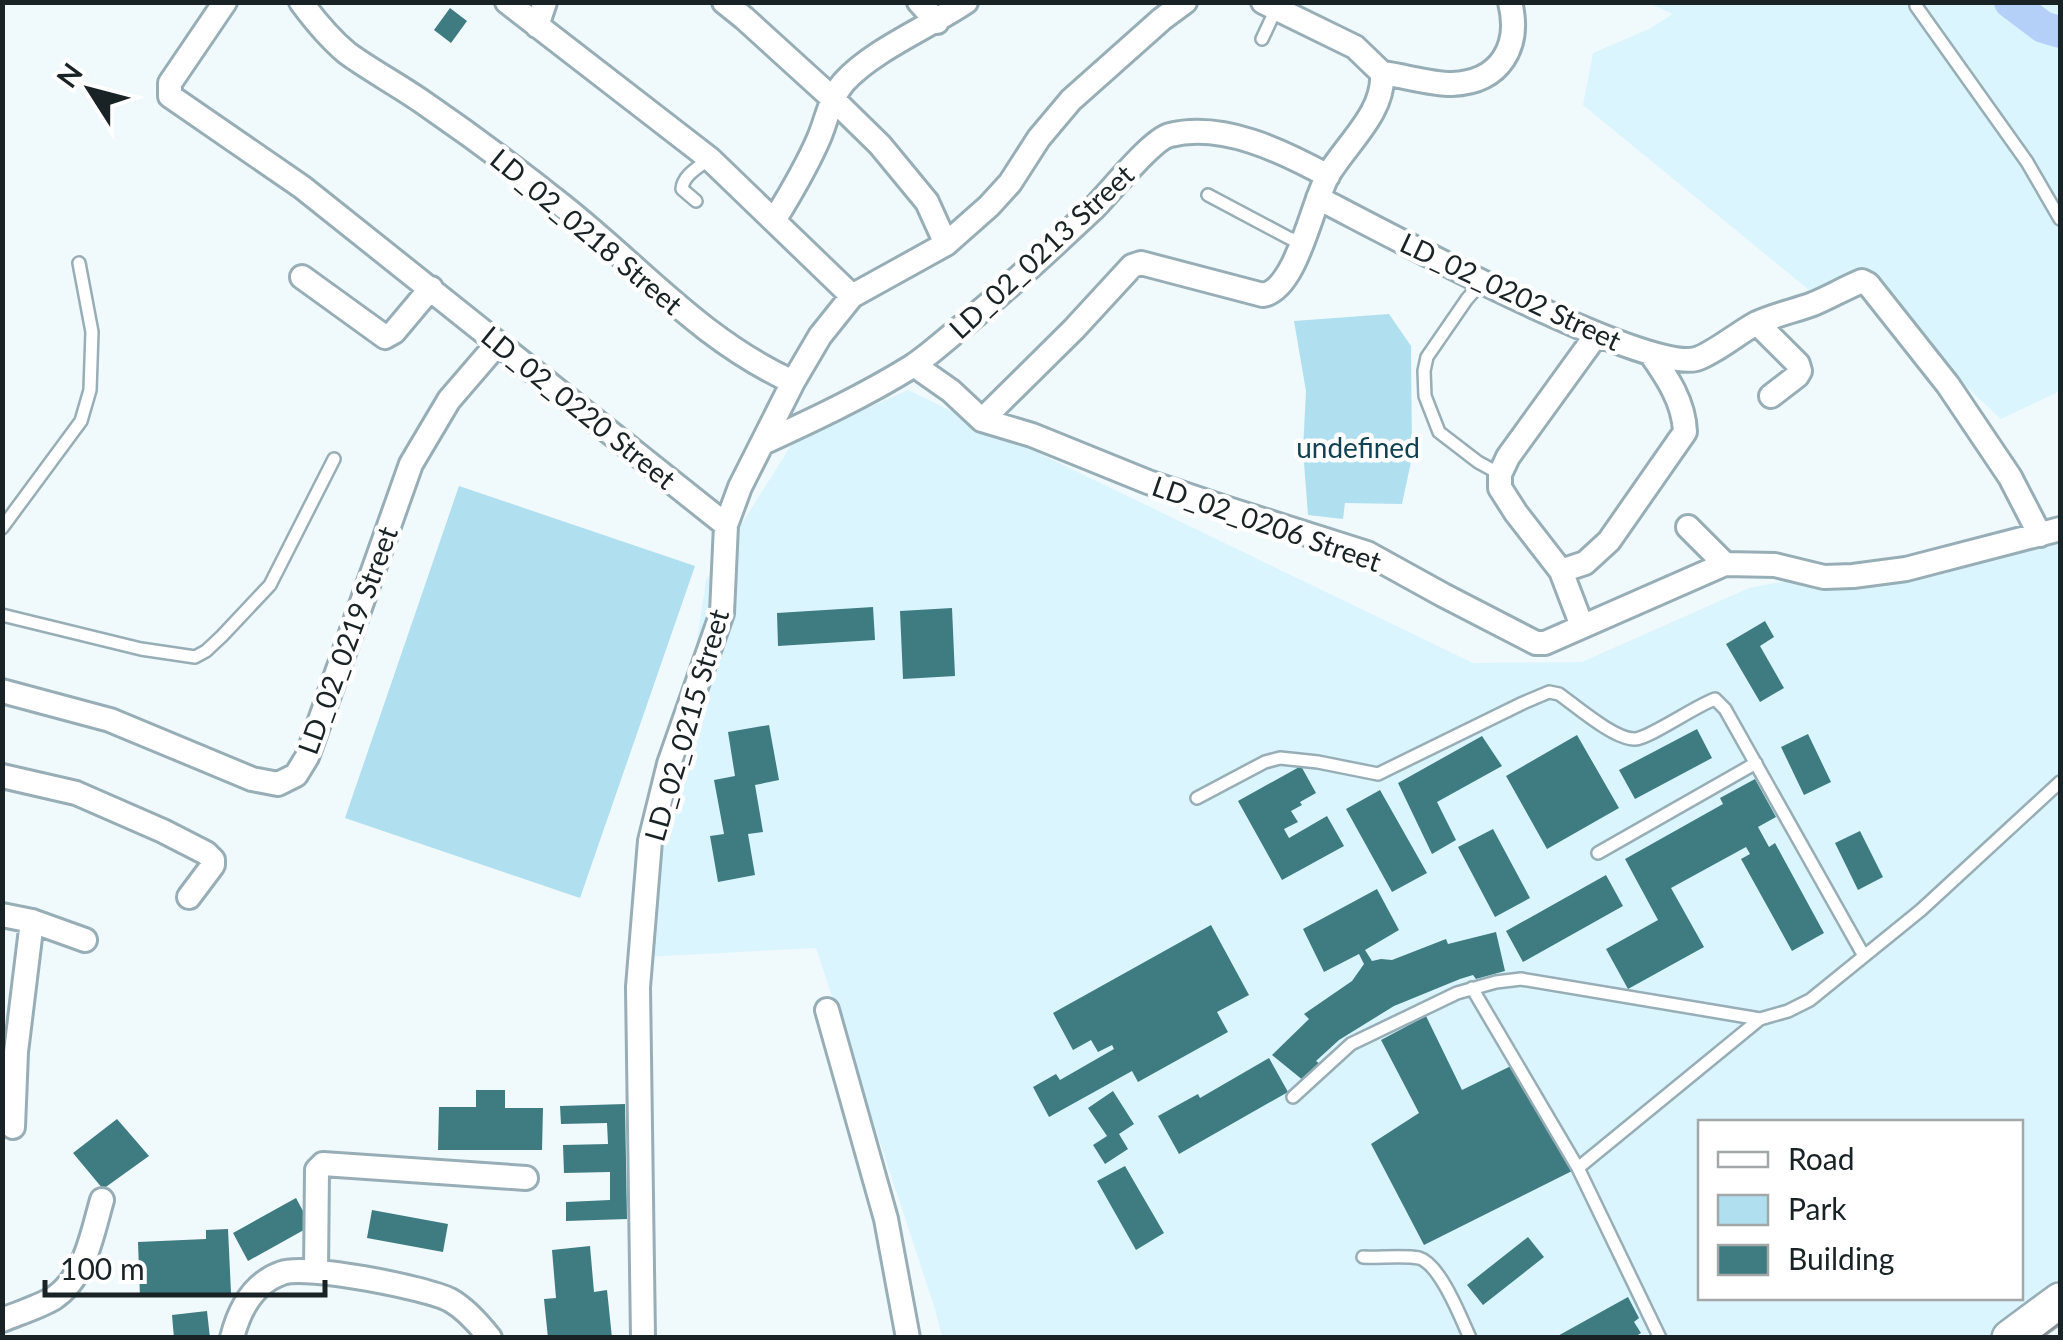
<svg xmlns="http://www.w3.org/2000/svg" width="2063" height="1340" font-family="Lato,sans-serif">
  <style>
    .built { fill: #dbf5fe; fill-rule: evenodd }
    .green { fill: #b0dff0 }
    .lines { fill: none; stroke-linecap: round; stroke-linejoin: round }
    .river { stroke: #b4d0f9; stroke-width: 32 }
    .building { fill: #3e7c82 }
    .service-casing { stroke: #98aeb6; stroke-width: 16 }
    .minor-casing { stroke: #98aeb6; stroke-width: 28 }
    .primary-casing { stroke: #98aeb6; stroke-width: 40 }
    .service { stroke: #fff; stroke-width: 11 }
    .minor { stroke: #fff; stroke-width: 22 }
    .primary { stroke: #fff; stroke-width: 35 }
    .tram { stroke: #899295; stroke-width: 2.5 }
    .labels { text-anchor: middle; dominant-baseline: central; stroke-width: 9; stroke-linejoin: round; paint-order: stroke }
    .street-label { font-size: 28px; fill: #192225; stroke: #fff }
    .park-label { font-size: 28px; fill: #104251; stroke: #fff }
  </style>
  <rect width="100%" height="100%" fill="#f0f9fc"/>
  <path class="built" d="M1648,3H2060V391L2001,419L1958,379L1872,274L1831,308L1583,105L1593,53L1649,29L1673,14Z
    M908,390L1473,663L1582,662L1749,588L2060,528V1287L1991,1337H942L935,1309L816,948L644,957L678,767L706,580L794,441ZM1700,1122H2020V1298H1700Z"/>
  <path class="green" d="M1389,314L1411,346L1412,457L1402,504L1345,503L1343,519L1308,515L1303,450L1306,391L1294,321Z
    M459,486L695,566L580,898L345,818Z"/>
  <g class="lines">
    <path class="river" d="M2010,2L2043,27L2060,32"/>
  </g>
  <path class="building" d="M450,8L467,21L451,43L434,30Z
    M873,607L875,640L778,646L777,613Z
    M952,608L955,676L903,679L900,611Z
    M1765,621L1774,637L1760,646L1784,688L1760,702L1726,644Z
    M769,725L779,780L755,785L763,832L748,834L755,875L718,882L710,836L724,834L714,780L735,776L728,732Z
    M1697,729L1712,758L1635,799L1619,770Z
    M1808,734L1831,782L1804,795L1781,747Z
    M1577,735L1619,808L1547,849L1506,776Z
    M1482,736L1502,766L1437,802L1456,840L1432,854L1398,783Z
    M1301,766L1316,793L1300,802L1302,805L1291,811L1298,822L1284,829L1289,838L1327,816L1344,846L1282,880L1238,801Z
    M1755,779L1776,817L1758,827L1769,847L1775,843L1824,933L1792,951L1741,859L1750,854L1746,847L1671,888L1704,947L1628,989L1606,949L1658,920L1625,859L1723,804L1720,798Z
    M1380,790L1427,873L1392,892L1346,809Z
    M1493,829L1530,898L1495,917L1458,847Z
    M1860,831L1883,877L1858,890L1835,843Z
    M1606,875L1623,906L1523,962L1506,931Z
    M1377,889L1399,930L1365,950L1372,961L1381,959L1392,960L1446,939L1448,944L1496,932L1505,971L1476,979L1473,975L1460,979L1394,1006L1339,1040L1316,1061L1320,1064L1304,1081L1272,1055L1309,1019L1304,1014L1352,981L1364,964L1359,954L1324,972L1303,929Z
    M1211,925L1249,995L1217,1012L1228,1032L1138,1082L1132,1071L1049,1117L1033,1087L1056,1074L1060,1080L1114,1049L1112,1045L1098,1052L1091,1040L1073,1050L1053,1013Z
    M1426,1016L1462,1090L1517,1063L1578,1168L1424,1245L1371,1144L1419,1113L1381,1040Z
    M1269,1058L1288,1092L1179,1154L1158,1116L1198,1094L1200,1098Z
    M476,1090H505V1108H543L542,1150H438L439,1107H476Z
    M1113,1091L1134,1124L1119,1134L1128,1149L1105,1164L1093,1145L1107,1136L1088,1108Z
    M625,1104L627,1219L566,1221V1202L610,1200V1172L564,1173L563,1145L608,1144L607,1123L561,1124L560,1106Z
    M117,1119L149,1156L103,1189L73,1153Z
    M1125,1166L1164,1233L1136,1250L1097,1181Z
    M296,1198L311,1226L248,1261L233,1233Z
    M372,1210L448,1224L443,1252L367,1238Z
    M228,1229L231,1293L140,1297L138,1242L206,1239V1230Z
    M1528,1237L1544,1257L1483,1305L1467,1285Z
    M590,1246L594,1292L607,1290L612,1338H548L544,1299L556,1298L552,1250Z
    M1628,1297L1639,1318L1634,1322L1641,1333L1633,1338H1554Z
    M207,1311L210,1338H174L172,1315Z"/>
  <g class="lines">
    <defs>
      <path id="service" d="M1916,6L2027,162L2060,219
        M1262,39L1277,7
        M1208,195L1289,238L1303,243
        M696,201L682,189C683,175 699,167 709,159
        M1482,282L1467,299L1427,357L1424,371L1425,396L1439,432L1478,462L1500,474
        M2,528L81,421L90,390L92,332L79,263
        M2,615L141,649L195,657L206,651L222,636L270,585L334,459
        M1197,798L1265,762L1280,758L1318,762L1378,774L1523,703L1549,692L1559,694C1576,706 1615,740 1635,739C1650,738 1695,706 1715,699L1725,709L1864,956
        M1598,853L1756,763
        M1472,988L1578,1168L1660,1338
        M1293,1097L1351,1044L1457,993L1496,982L1521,979L1760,1019
        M1578,1168L1760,1019L1788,1011L1810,1000L1921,910L2060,782
        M1363,1257C1378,1258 1404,1255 1419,1258C1440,1264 1461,1318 1470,1338"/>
      <path id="minor" d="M225,2L170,83V96L302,187L726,525
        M301,2C315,21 329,38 347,53C370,70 400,86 424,103C472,136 519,171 564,207C642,269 701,340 793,382
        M507,2L710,159L852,296
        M724,2L744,18L832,98L880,145L927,202L946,244
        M919,2L937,22
        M1263,2L1355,47L1382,73
        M537,26L545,2
        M1382,73C1405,76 1430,84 1452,84C1501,82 1521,46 1510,2
        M1318,198C1379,229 1643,373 1696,359C1711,355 1740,332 1755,324C1774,315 1794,311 1813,304C1830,297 1845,288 1862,281L1868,284L1948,385L2010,477L2040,535
        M775,219C791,193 807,166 819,138C827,119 830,98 844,82C873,50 929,27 966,2
        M302,277L385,337L394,332L431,288
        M1757,323L1798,364L1800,371L1797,376L1771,396
        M914,365L951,391L982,420L1032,435L1148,482L1225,508L1367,553L1443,595L1536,643H1545L1725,564L1775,565L1824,577L1853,576L1906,569L2060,529
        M982,420L1074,329L1132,266L1141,263L1263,295C1297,289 1312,203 1328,175C1347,143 1385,112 1382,73
        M763,443C813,420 864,396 911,367C928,356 943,342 959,329C1006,291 1050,249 1094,208C1110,192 1152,139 1170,135C1223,122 1282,151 1328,176
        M1688,527L1725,564
        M1561,571L1585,563L1609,541L1685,432C1684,402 1667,377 1650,353
        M1582,626L1561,571L1516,513L1500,488V474L1508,457L1597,334
        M2,691L110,720L252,779L278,784L296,775L307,757L411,464L449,400L498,343
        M2,776L76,793L163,831L206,853L213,860V865L189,897
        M2,915L32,921L85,940
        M827,1010L886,1219L908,1338
        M13,1127L16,1052L32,921
        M316,1271L317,1170L323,1164L526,1178
        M2,1320C19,1313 39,1307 54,1298C86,1276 92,1234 102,1200
        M232,1338C239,1310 253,1283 282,1273C306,1264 427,1288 450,1300C466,1309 479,1324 490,1338
        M643,1338L638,987L650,841L669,764L722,613L726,525L740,487L793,382L820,336L852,296L946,244L989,206L1010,183L1039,138L1071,100L1162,19L1185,2"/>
      <path id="primary" d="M2010,1338L2060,1301"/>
    </defs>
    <use href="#service" class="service-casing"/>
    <use href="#minor" class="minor-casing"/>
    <use href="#primary" class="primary-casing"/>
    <use href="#service" class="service"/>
    <use href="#minor" class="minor"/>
    <use href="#primary" class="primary"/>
    <path class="tram" d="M2040,1338L2060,1323"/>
  </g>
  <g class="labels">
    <g class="street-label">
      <text transform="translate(587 231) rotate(40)">LD_02_0218 Street</text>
      <text transform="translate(1041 251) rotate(-43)">LD_02_0213 Street</text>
      <text transform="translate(1511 291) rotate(25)">LD_02_0202 Street</text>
      <text transform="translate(579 407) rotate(39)">LD_02_0220 Street</text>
      <text transform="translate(1267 523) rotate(19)">LD_02_0206 Street</text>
      <text transform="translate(347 640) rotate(-70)">LD_02_0219 Street</text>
      <text transform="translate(686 725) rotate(-74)">LD_02_0215 Street</text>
    </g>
    <g class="park-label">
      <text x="1358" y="447">undefined</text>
    </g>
  </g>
  <rect width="2063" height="1340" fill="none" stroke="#192225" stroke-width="10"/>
  <rect x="1698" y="1120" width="325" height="180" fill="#ffffff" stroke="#a3a7a8" stroke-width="2.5"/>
  <rect x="1718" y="1152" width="50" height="15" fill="#ffffff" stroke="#a3a7a8" stroke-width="2.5"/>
  <text x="1788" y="1170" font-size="30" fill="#192225">Road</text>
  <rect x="1718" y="1195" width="50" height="30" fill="#b0dff0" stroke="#a3a7a8" stroke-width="2.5"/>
  <text x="1788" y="1220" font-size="30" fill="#192225">Park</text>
  <rect x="1718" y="1245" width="50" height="30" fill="#3e7c82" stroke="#a3a7a8" stroke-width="2.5"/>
  <text x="1788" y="1270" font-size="30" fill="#192225">Building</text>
  <g transform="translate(90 90) rotate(306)" stroke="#ffffff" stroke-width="8" paint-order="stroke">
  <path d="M0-8L18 38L0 25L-18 38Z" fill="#192225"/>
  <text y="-15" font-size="28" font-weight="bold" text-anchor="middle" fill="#192225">N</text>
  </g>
  <path d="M45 1280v15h280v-15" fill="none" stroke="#192225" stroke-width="5"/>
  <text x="60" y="1280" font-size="30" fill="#192225" stroke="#ffffff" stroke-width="8" paint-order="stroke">100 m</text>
</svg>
